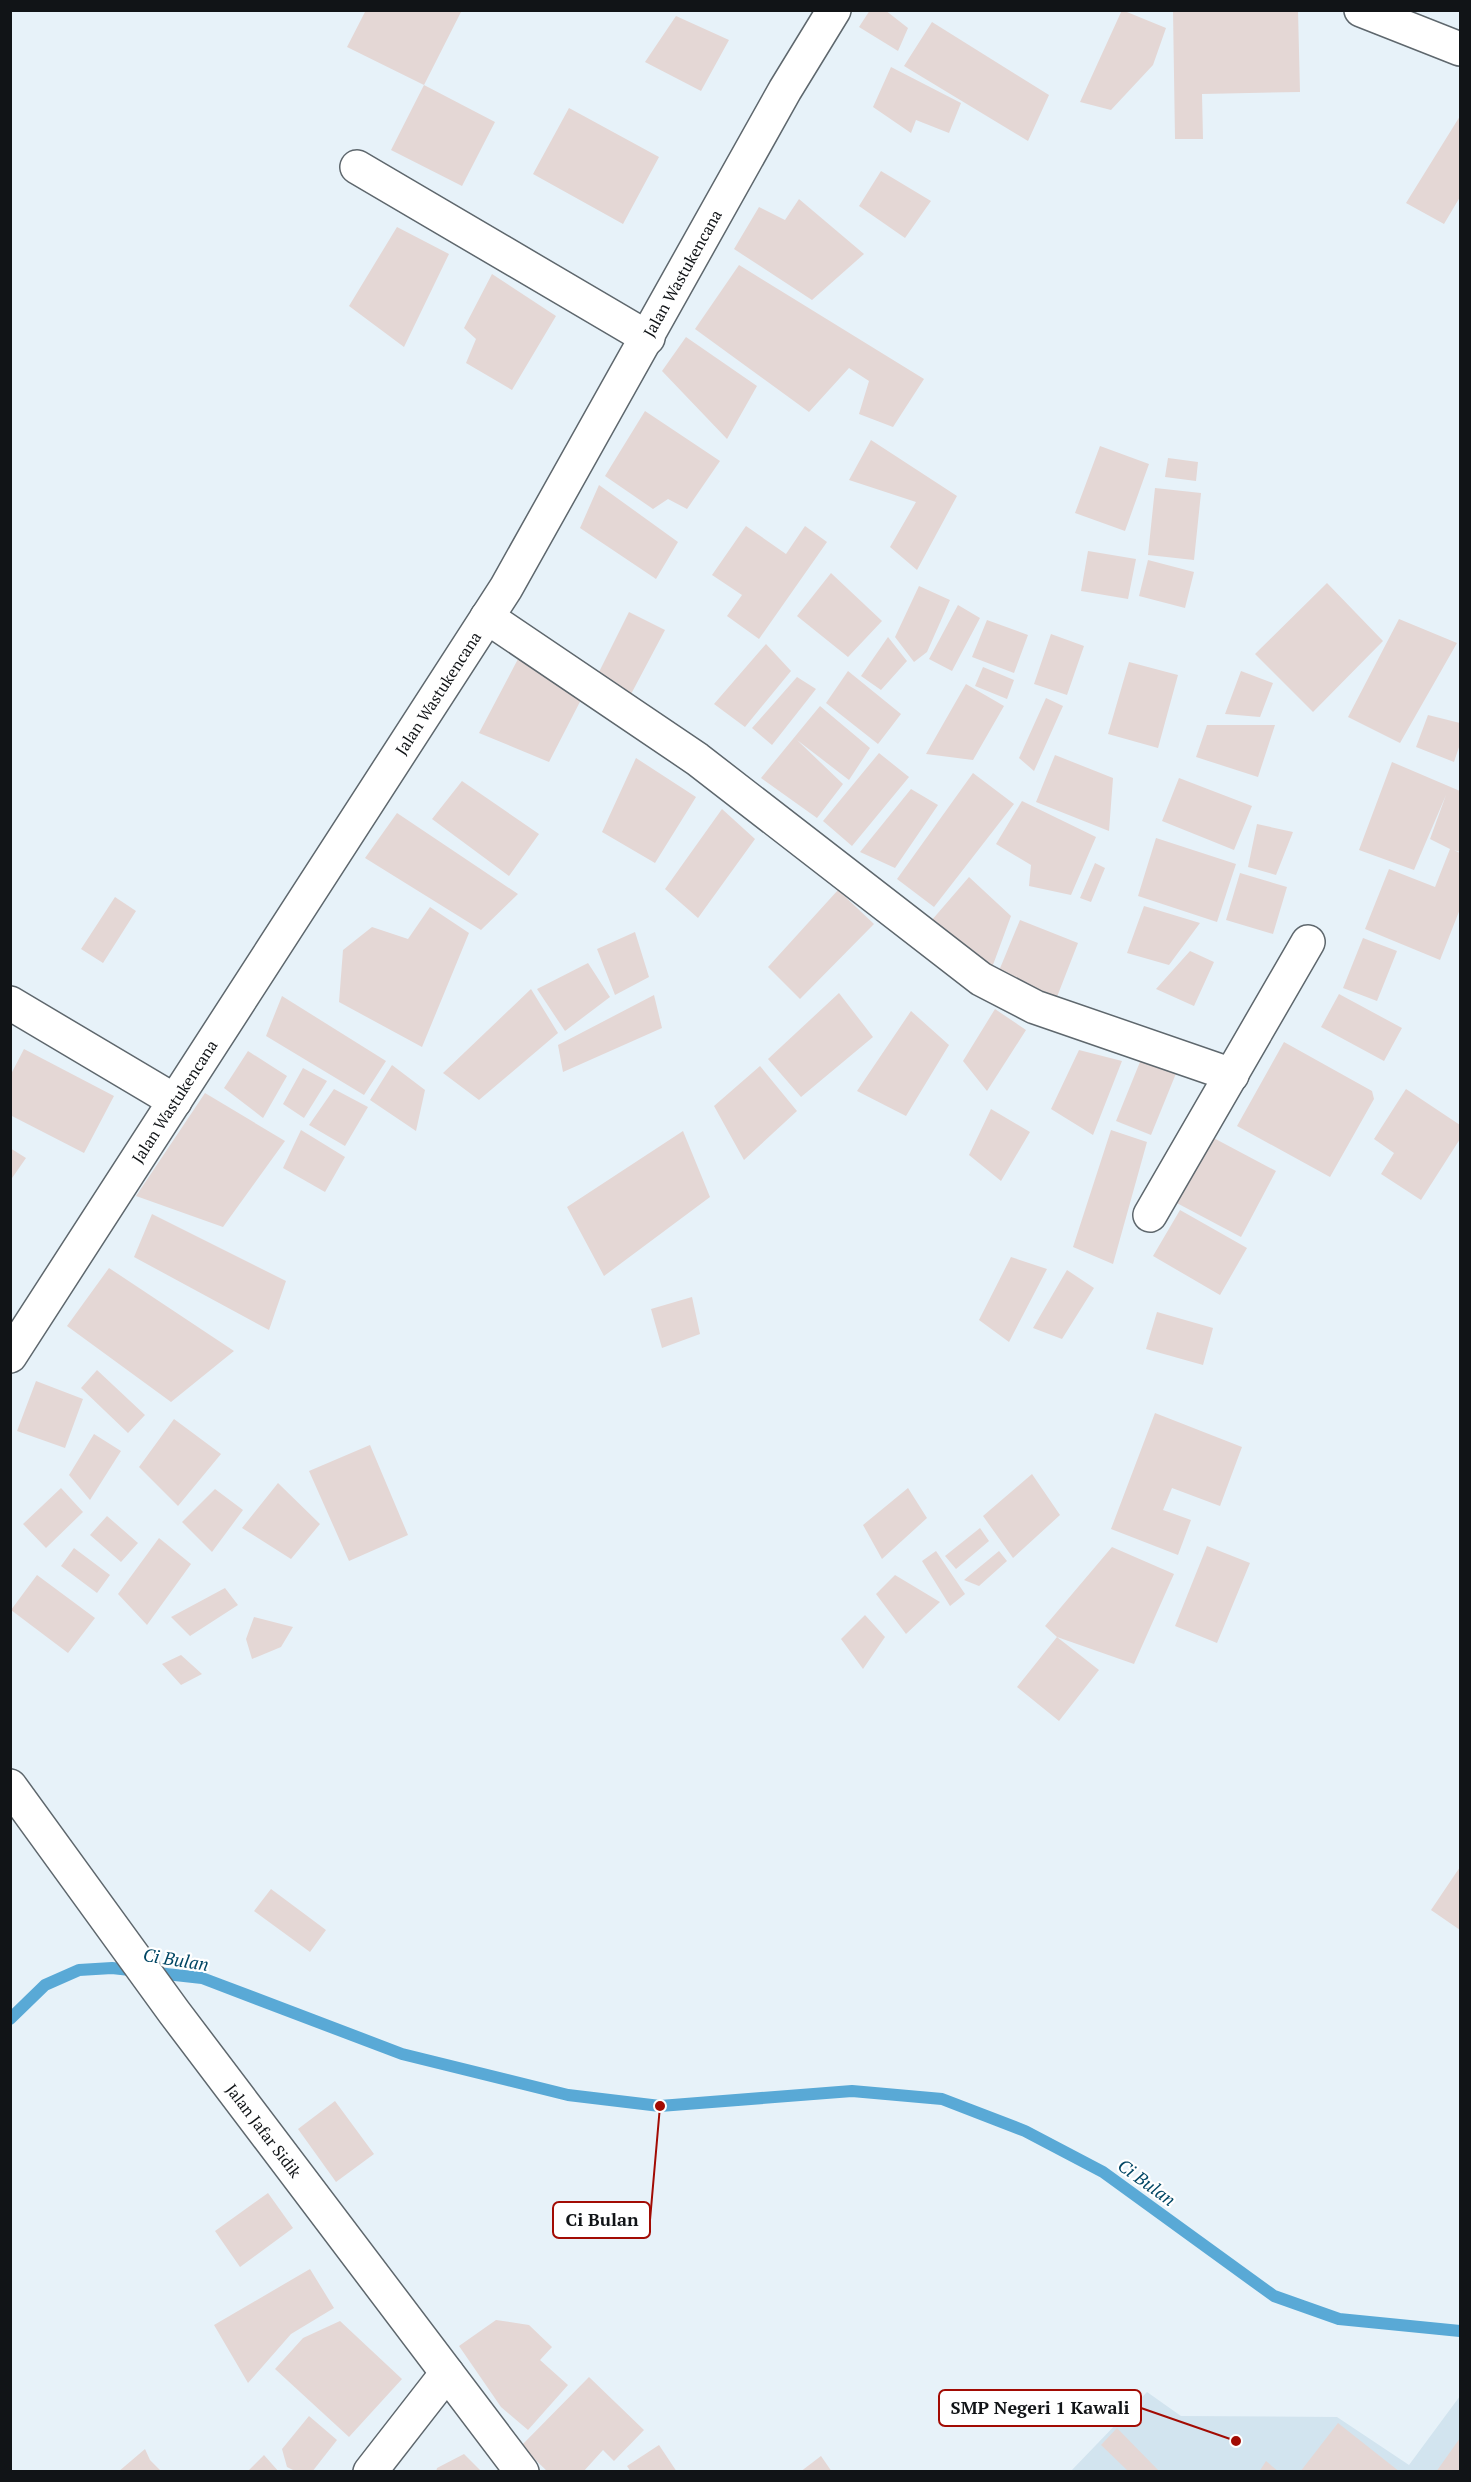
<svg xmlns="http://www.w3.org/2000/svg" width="1471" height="2482" font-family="'PT Serif',serif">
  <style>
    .built { fill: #d2e4ef }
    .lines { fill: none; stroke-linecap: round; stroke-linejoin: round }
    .stream { stroke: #59a9d6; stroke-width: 12 }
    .building { fill: #e4d7d5 }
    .minor-casing { stroke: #5e676d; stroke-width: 36 }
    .tertiary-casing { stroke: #5e676d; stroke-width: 36 }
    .minor { stroke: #fff; stroke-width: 33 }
    .tertiary { stroke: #fff; stroke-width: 33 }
    .labels { text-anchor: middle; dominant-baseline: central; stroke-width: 4.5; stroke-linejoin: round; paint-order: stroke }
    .street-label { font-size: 16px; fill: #111417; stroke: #fff }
    .water-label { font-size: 18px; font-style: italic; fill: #004664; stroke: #fff }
    .leader { fill: none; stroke: #a20b03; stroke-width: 2 }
    .callout-dot { fill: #a20b03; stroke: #fff; stroke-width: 2 }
    .callout { fill: #fff; stroke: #a20b03; stroke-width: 2 }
    .callout-label { font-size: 18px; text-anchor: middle; font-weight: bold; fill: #111417 }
  </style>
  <rect width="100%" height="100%" fill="#e7f2f9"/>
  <path class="built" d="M1147,2392L1181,2416L1337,2417L1409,2465L1460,2396V2471L1070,2472Z"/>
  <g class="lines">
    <path class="stream" d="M10,2019L45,1985L79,1970L112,1968L202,1978L402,2054L568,2095L660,2106L852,2091L942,2099L1025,2131L1103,2172L1274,2296L1339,2319L1460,2331"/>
  </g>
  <path class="building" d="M366,10H462L424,85L347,47Z
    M870,10H885L908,28L898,51L859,27Z
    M1122,10L1166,28L1153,65L1111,110L1080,102Z
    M1173,10H1298L1300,92L1202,94L1203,139H1175Z
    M676,16L729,40L701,91L645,62Z
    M932,22L1049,95L1028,141L904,66Z
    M891,67L961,103L949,133L916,120L911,133L873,107Z
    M424,85L495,122L462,186L391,150Z
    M569,108L659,157L623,224L533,174Z
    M1460,116V197L1444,224L1406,203Z
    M881,171L931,201L905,238L859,206Z
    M799,199L864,254L812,300L734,249L759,207L785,220Z
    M397,227L449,254L404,347L349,306Z
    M739,265L924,379L893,427L859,414L869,381L849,368L809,412L695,329Z
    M492,274L556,316L512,390L466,363L476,339L464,328Z
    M686,337L757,386L727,439L662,371Z
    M645,411L720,461L687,509L668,499L653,509L605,476Z
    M871,440L957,496L917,570L890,547L916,502L849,480Z
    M1100,446L1149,464L1125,531L1075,513Z
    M1168,458L1198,462L1196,481L1165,477Z
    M599,485L678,542L656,579L580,528Z
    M1155,488L1201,493L1194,560L1148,555Z
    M746,526L786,554L805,526L827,542L759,639L727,616L742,595L712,575Z
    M1088,551L1136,559L1128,599L1081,591Z
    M1148,560L1194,572L1185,608L1139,596Z
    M831,573L882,621L848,657L797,616Z
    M1327,583L1383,641L1313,712L1255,654Z
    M919,586L950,600L927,652L914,662L895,637Z
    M958,605L980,618L952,671L929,659Z
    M629,612L665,630L630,696L599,672Z
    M1399,619L1457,643L1400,743L1348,717Z
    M987,620L1028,635L1014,673L972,657Z
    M1051,634L1084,646L1067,695L1034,684Z
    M888,637L907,661L881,690L861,676Z
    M766,644L791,671L745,727L714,704Z
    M518,659L584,694L549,762L479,733Z
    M1129,662L1178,675L1158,748L1108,734Z
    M983,667L1014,680L1007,699L975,686Z
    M848,671L901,714L878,744L826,703Z
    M1241,671L1273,683L1260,717L1225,714Z
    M797,677L816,689L772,745L752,728Z
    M966,684L1004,706L973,760L926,754Z
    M1046,698L1063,706L1034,771L1019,758Z
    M820,706L870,748L849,780L797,740L843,784L817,818L761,778Z
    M1428,715L1460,723V744L1454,762L1416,747Z
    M1207,725H1275L1258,777L1196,757Z
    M879,753L909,777L852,846L823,821Z
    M1055,755L1113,778L1109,831L1036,802Z
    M636,758L696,797L655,863L602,832Z
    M1392,762L1460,791V852L1454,850L1460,853V909L1440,960L1365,929L1389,869L1435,887L1450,849L1430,839L1446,795L1414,870L1359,850Z
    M973,773L1014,804L934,907L897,879Z
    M1179,778L1252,806L1234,850L1162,821Z
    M462,781L539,834L509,876L432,819Z
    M911,789L938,805L895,868L860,852Z
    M1022,801L1096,837L1071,895L1029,886L1031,865L996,844Z
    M722,809L755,839L698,918L665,889Z
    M397,813L518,894L481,930L365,858Z
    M1257,824L1293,832L1276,875L1248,867Z
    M1156,838L1236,864L1217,922L1138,896Z
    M1095,863L1105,868L1091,902L1080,898Z
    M1240,873L1287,887L1273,934L1226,920Z
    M969,877L1011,916L990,973L925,928Z
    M838,890L874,924L800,999L768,967Z
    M115,897L136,911L103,963L81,949Z
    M1144,906L1200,923L1169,965L1127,953Z
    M430,907L469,933L422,1047L339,1002L343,950L372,927L408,939Z
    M1020,920L1078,943L1055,1002L996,978Z
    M635,932L649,977L615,995L597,949Z
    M1363,938L1397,951L1377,1001L1343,988Z
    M1190,951L1214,962L1194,1006L1156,989Z
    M588,963L610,997L565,1031L537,989Z
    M531,989L558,1033L479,1100L443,1073Z
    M839,993L873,1037L801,1097L768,1059Z
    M1339,994L1402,1028L1384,1061L1321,1027Z
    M654,995L662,1028L563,1072L558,1045Z
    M282,996L386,1061L364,1095L266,1036Z
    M995,1009L1026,1030L987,1091L963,1061Z
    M911,1011L949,1045L906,1116L857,1091Z
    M1284,1042L1372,1091L1374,1099L1330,1177L1237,1126Z
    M24,1049L114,1096L84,1153L10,1115V1076Z
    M1079,1050L1122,1061L1093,1135L1051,1109Z
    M248,1051L287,1076L263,1118L224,1088Z
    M1142,1057L1177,1071L1151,1135L1116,1121Z
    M392,1065L425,1090L416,1131L370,1100Z
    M760,1066L797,1111L744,1160L714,1106Z
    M303,1068L327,1081L304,1118L283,1104Z
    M334,1089L368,1107L345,1146L309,1125Z
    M1406,1089L1460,1125V1139L1421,1200L1381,1174L1394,1153L1374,1139Z
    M205,1093L285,1141L223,1227L136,1196Z
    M991,1109L1030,1132L1001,1181L969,1155Z
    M301,1130L345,1157L325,1192L283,1168Z
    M1111,1130L1147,1142L1113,1264L1073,1247Z
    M683,1131L710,1197L604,1276L567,1207Z
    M1208,1135L1276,1171L1241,1237L1173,1201Z
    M10,1148L26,1158L10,1181Z
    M1180,1210L1247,1248L1220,1295L1153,1256Z
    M152,1214L286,1281L269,1330L134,1257Z
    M1011,1257L1047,1269L1009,1342L979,1320Z
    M109,1268L234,1351L171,1402L67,1326Z
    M1067,1270L1094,1288L1062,1339L1033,1328Z
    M692,1297L700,1334L662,1348L651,1309Z
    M1157,1312L1213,1328L1203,1365L1146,1349Z
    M97,1370L145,1415L128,1433L81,1388Z
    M36,1381L83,1399L65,1448L17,1431Z
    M1155,1413L1242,1447L1220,1506L1172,1488L1163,1510L1191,1520L1178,1555L1111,1529Z
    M174,1419L221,1454L178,1506L139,1467Z
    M94,1434L121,1451L90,1500L69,1475Z
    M370,1445L408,1535L349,1561L309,1471Z
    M1032,1474L1060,1515L1013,1558L983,1516Z
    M278,1483L320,1524L291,1559L242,1528Z
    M61,1488L83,1512L46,1548L23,1524Z
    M908,1488L927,1518L882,1559L863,1525Z
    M215,1489L243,1510L212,1552L182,1522Z
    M107,1516L138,1543L121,1562L90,1535Z
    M980,1528L989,1541L956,1569L945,1556Z
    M159,1538L191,1564L147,1625L118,1594Z
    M1207,1546L1250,1563L1217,1643L1175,1626Z
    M1112,1547L1174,1574L1134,1664L1057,1637L1045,1626Z
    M74,1548L110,1575L97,1593L61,1566Z
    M936,1551L965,1594L950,1606L922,1561Z
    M999,1551L1007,1561L979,1586L964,1580Z
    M37,1575L95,1618L68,1653L11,1610Z
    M895,1575L940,1602L906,1634L876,1594Z
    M225,1588L238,1605L190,1636L171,1617Z
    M865,1615L885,1637L863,1669L841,1639Z
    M254,1617L293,1627L281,1647L252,1659L246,1639Z
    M1057,1637L1099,1670L1059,1721L1017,1687Z
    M181,1655L202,1674L181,1685L162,1664Z
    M1460,1867V1930L1431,1910Z
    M271,1889L326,1930L310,1952L254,1911Z
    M335,2101L374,2154L336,2182L298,2129Z
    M268,2193L293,2228L240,2267L215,2231Z
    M310,2269L334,2308L291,2334L248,2383L214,2325Z
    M496,2320L529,2325L552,2347L540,2360L568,2385L528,2430L501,2407L459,2346Z
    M340,2321L402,2379L349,2437L275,2369L303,2338Z
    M589,2377L644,2430L614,2461L603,2450L583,2472H548L521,2446Z
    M309,2416L337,2440L312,2472H297L287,2467L282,2449Z
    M1338,2423L1400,2472H1300Z
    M1117,2428L1160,2472H1129L1101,2445Z
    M1460,2438V2472H1436Z
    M659,2445L677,2472H631L627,2466Z
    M145,2449L150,2460L162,2472H118Z
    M464,2454L482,2472H436L437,2468Z
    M264,2455L279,2472H247Z
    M821,2456L832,2472H800Z
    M1266,2461L1279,2472H1259Z"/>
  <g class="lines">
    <defs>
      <g id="minor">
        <path d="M357,167L648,338"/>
        <path d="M487,617L697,759L981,979L1035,1007L1232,1075"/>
        <path d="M10,1003L175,1101"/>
        <path d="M1150,1215L1308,942"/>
        <path id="s1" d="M10,1356L506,588L785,90L834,10"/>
        <path d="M370,2472L447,2373"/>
      </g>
      <g id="tertiary">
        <path d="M1361,10L1460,49"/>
        <path id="s2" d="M10,1786L174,2012L522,2472"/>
      </g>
    </defs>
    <use href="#minor" class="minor-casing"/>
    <use href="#tertiary" class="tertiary-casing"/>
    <use href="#minor" class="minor"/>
    <use href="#tertiary" class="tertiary"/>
  </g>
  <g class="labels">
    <g class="street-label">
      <text stroke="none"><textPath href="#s1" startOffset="1275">Jalan Wastukencana</textPath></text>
      <text stroke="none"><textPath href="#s1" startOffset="789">Jalan Wastukencana</textPath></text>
      <text stroke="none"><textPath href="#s1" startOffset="303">Jalan Wastukencana</textPath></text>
      <text stroke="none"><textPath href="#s2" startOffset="428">Jalan Jafar Sidik</textPath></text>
    </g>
    <g class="water-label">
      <text transform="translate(176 1959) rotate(9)">Ci Bulan</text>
      <text transform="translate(1147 2182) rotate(36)">Ci Bulan</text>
    </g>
  </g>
  <path class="leader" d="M660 2106L650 2220M1236 2441L1141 2408"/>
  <g class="callout-dot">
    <circle cx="660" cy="2106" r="6"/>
    <circle cx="1236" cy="2441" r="6"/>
  </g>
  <g class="callout">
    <rect x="553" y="2202" width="97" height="36" rx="6"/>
    <rect x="939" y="2390" width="202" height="36" rx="6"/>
  </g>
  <g class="callout-label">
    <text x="602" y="2226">Ci Bulan</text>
    <text x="1040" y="2414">SMP Negeri 1 Kawali</text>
  </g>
  <rect width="1471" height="2482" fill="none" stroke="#111417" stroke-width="24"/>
</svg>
